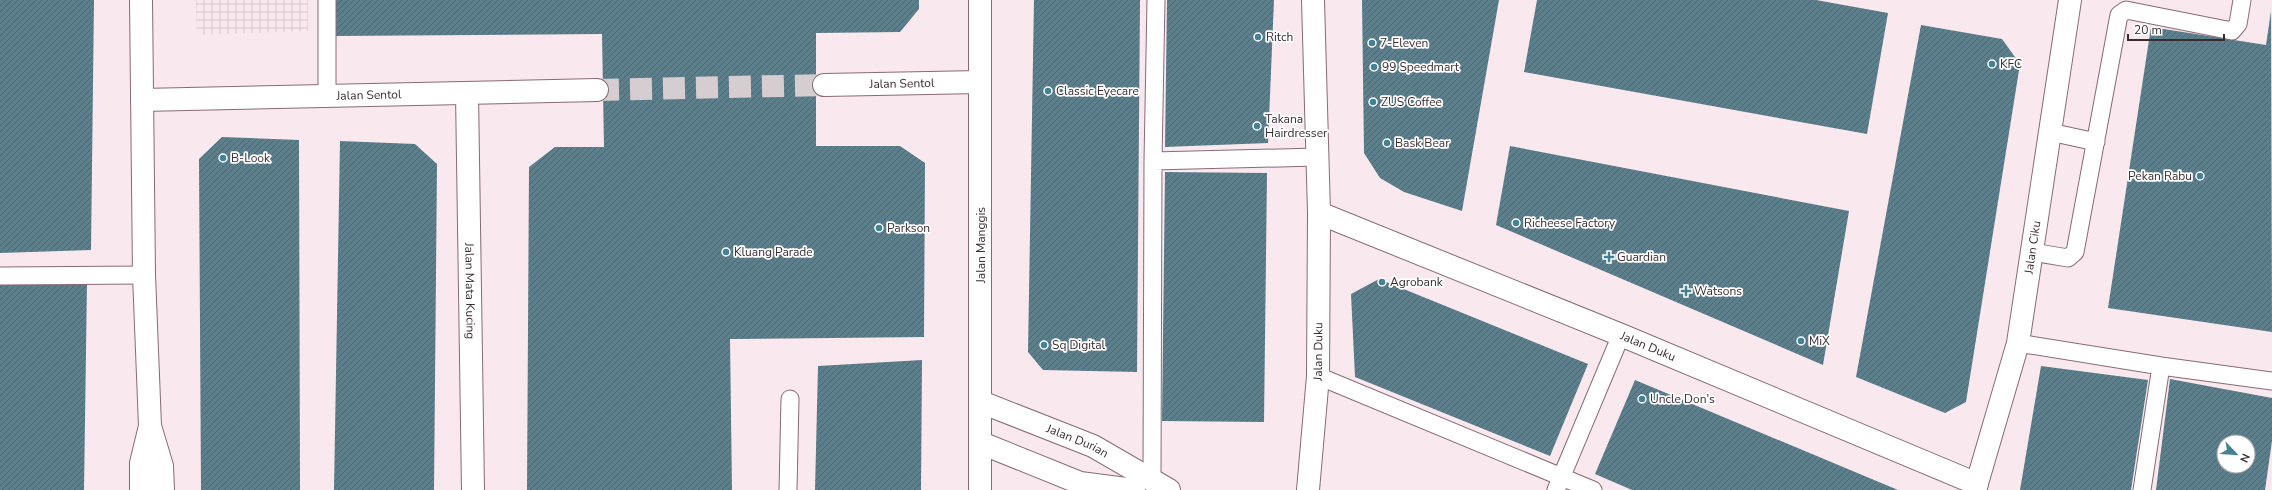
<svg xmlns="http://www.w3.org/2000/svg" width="2272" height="490" font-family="'Nunito Sans',sans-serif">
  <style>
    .built { fill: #f9e8ee; fill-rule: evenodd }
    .industrial { fill: url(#industrial-grid) }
    .building { fill: url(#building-hatch); fill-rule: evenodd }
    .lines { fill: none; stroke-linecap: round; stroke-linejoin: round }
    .street-tunnel { stroke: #d5cdd0; stroke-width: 22; stroke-dasharray: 22 11; stroke-linecap: butt }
    .lane-casing { stroke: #886a76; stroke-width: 19 }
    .street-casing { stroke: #886a76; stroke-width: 24 }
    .lane { stroke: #fff; stroke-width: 17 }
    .street { stroke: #fff; stroke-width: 22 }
    .poi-dot { fill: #438197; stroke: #fff; stroke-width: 1.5 }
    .labels { text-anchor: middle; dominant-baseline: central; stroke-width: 3.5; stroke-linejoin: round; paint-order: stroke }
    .poi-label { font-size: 12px; fill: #3a2d32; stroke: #fff; text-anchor: start }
    .street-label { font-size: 12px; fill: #3a2d32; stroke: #fff }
  </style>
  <defs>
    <pattern id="industrial-grid" width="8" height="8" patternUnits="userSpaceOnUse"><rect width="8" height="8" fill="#f9e8ee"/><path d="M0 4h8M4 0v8" fill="none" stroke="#d6c7cd"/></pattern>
    <pattern id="building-hatch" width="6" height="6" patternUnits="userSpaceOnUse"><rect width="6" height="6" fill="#5d7e8b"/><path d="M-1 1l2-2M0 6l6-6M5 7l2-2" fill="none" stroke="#4e6872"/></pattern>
  </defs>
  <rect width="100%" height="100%" fill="#fcf5f7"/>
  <path class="built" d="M0,0H2272V490H0ZM2224,442H2248V466H2224Z"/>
  <path class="industrial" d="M196,0H308V31L197,35Z"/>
  <path class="building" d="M0,0H94L91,250L0,253Z
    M335,0H919V9L900,32L816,33V146H900L925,163L924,337L730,339L732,490H527L529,167L555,147H604L602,34L334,36Z
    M1034,0H1140L1137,372L1043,370L1028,352Z
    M1167,0H1274L1268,143L1165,147Z
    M1362,0H1499L1462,211L1404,192L1380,178L1364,153Z
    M1537,0H1816L1888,13L1867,134L1524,72Z
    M2271,11L2272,332L2108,308L2151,27L2266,45Z
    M1921,25L2002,39L2020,64L1966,402L1945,413L1856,377Z
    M222,137L299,140L300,490H201L199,159Z
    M340,141L415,144L437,164L434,490H334Z
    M1510,146L1849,211L1823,365L1496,225Z
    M1165,172L1267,173L1264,422L1162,421Z
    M1379,279L1588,364L1550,456L1355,377L1351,294Z
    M87,281L84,490H0V284Z
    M922,360L921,490H815L818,366Z
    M2041,366L2148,380L2131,490H2020Z
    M2170,379L2272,398V441L2265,490H2156ZM2224,442H2248V466H2224Z
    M1635,380L1898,490H1632L1595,474Z"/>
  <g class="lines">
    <path class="street-tunnel" d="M597,90L824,85"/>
    <defs>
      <path id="lane" d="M327,96V0
        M2050,132L2096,142
        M1153,161L1317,157
        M2032,252L2068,258L2075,252L2119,15L2126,10L2232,31L2238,24L2242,0
        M0,276L144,275
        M2018,343L2161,366L2272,381
        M1318,376L1593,490
        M1152,480L1153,161L1156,0
        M788,490L790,399
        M1556,490L1621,335
        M2142,490L2161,366"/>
      <g id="street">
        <path d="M141,0L144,275L150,426L162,466L163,490"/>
        <path id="s1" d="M824,85L980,82"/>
        <path id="s2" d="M467,93L473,490"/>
        <path id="s3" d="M142,100L597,90"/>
        <path id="s4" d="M1319,213L1621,335L1977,484"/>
        <path id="s5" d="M981,402L1093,446L1169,490"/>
        <path d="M981,443L1080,483L1134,490"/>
        <path d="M141,490V463L150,426"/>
        <path d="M980,490V0"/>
        <path id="s6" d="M1308,490L1318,376L1319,213L1313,0"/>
        <path id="s7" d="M1975,490L2018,343L2070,0"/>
      </g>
    </defs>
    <use href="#lane" class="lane-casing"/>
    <use href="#street" class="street-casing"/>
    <use href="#lane" class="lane"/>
    <use href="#street" class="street"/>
  </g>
  <g class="poi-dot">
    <circle cx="1258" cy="37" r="4"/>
    <circle cx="1372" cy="43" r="4"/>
    <circle cx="1992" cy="64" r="4"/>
    <circle cx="1374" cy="67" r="4"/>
    <circle cx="1048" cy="91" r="4"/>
    <circle cx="1373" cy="102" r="4"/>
    <circle cx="1257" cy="126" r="4"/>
    <circle cx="1387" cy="143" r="4"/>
    <circle cx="223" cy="158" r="4"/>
    <circle cx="2200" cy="176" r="4"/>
    <circle cx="1516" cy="223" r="4"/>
    <circle cx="879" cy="228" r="4"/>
    <circle cx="726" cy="252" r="4"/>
    <path d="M1607 251h4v4h4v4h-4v4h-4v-4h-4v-4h4z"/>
    <circle cx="1382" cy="282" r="4"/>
    <path d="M1684 285h4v4h4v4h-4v4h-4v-4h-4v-4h4z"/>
    <circle cx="1801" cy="341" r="4"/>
    <circle cx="1044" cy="345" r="4"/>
    <circle cx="1642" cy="399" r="4"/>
  </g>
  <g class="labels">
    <g class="poi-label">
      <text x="1266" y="37">Ritch</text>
      <text x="1380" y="43">7-Eleven</text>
      <text x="2000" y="64">KFC</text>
      <text x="1382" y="67">99 Speedmart</text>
      <text x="1056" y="91">Classic Eyecare</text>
      <text x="1381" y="102">ZUS Coffee</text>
      <text x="1265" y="119">Takana<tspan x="1265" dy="14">Hairdresser</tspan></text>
      <text x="1395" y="143">Bask Bear</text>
      <text x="231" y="158">B-Look</text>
      <text x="2192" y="176" text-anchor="end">Pekan Rabu</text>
      <text x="1524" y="223">Richeese Factory</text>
      <text x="887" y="228">Parkson</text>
      <text x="734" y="252">Kluang Parade</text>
      <text x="1617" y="257">Guardian</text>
      <text x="1390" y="282">Agrobank</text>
      <text x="1694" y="291">Watsons</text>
      <text x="1809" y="341">MiX</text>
      <text x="1052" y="345">Sq Digital</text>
      <text x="1650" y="399">Uncle Don's</text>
    </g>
    <g class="street-label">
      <text stroke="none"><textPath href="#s1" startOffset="78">Jalan Sentol</textPath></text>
      <text stroke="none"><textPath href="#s3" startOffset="227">Jalan Sentol</textPath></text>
      <text transform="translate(981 245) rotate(-90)">Jalan Manggis</text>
      <text stroke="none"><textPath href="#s7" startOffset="250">Jalan Ciku</textPath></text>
      <text stroke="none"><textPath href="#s2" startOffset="198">Jalan Mata Kucing</textPath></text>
      <text stroke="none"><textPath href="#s4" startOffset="355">Jalan Duku</textPath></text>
      <text stroke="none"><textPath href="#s6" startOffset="139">Jalan Duku</textPath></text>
      <text stroke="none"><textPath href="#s5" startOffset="104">Jalan Durian</textPath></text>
    </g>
  </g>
  <g transform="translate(2236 454) rotate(115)"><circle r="19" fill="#ffffff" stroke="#b0abad"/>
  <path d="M0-3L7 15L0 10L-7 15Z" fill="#438197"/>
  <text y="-6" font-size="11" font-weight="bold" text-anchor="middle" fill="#3a2d32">N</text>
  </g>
  <path d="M2128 34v6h96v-6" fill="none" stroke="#3a2d32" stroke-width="2"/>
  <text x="2134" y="34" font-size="12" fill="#3a2d32" stroke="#ffffff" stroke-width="3" paint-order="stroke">20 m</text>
</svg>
